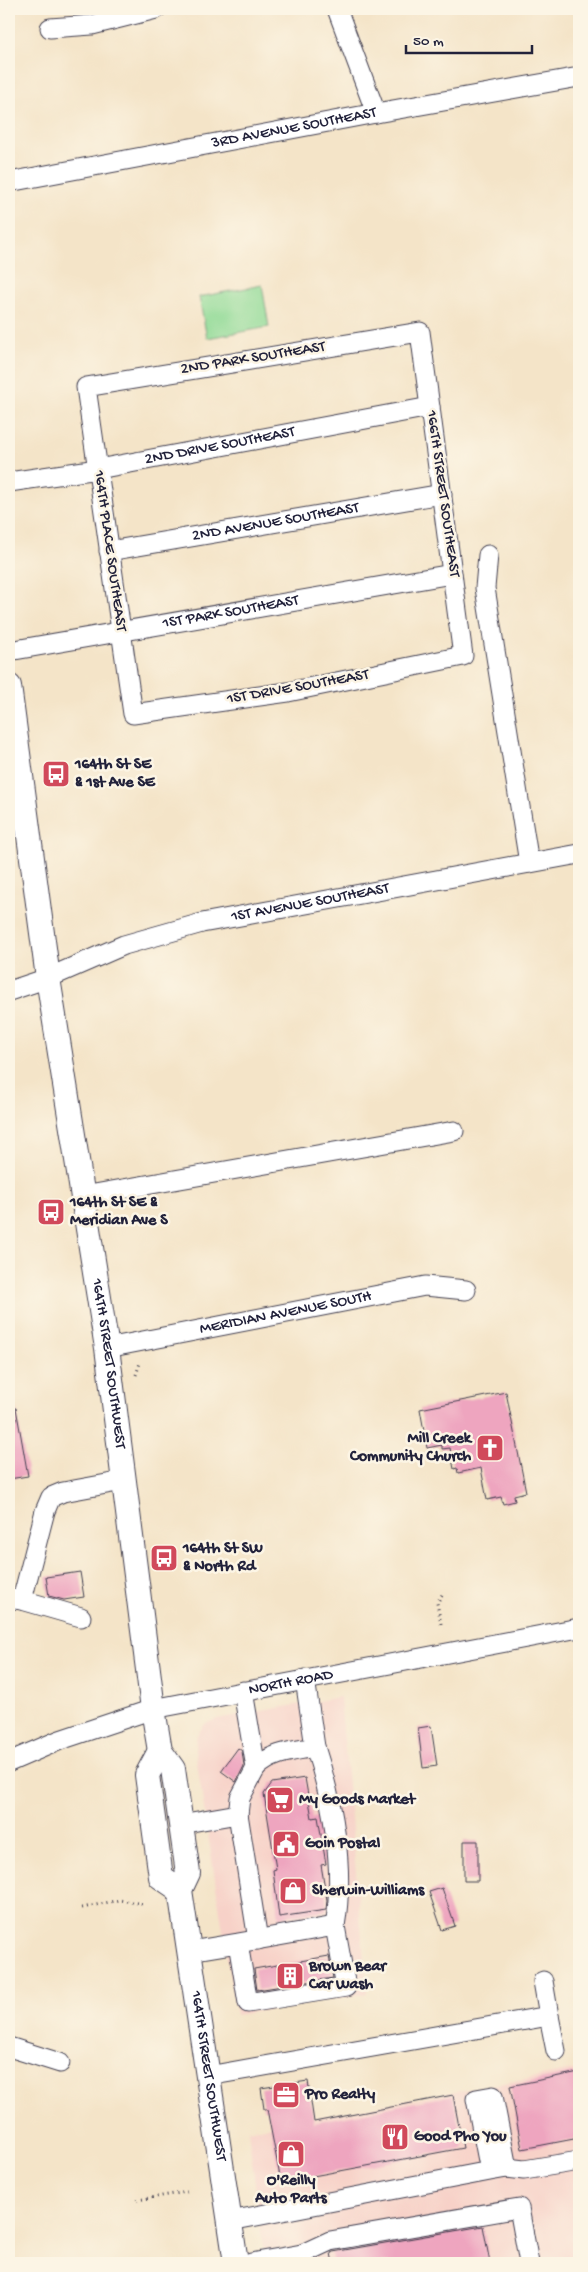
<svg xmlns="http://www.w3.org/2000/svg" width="588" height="2272" font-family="'Gochi Hand',sans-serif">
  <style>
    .built { fill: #f7d1c8 }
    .green { fill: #90da96; stroke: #597e68 }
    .building { fill: #eea5bf }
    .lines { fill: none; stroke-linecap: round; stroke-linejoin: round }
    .minor-casing { stroke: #423f50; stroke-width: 21 }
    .major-casing { stroke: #423f50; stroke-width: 26 }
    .path { stroke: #423f50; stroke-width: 3; stroke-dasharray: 1 4; stroke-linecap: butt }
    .minor { stroke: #fff; stroke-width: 19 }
    .major { stroke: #fff; stroke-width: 24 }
    .labels { text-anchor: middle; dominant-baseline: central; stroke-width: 5; stroke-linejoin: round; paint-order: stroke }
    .street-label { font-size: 16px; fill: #22223b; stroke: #fcf5e5 }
    .poi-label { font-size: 16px; font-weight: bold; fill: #22223b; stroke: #fcf5e5; text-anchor: start }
  </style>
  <rect width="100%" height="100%" fill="#fcf5e5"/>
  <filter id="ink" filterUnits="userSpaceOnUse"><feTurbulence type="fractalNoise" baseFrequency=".02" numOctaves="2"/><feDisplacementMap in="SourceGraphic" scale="10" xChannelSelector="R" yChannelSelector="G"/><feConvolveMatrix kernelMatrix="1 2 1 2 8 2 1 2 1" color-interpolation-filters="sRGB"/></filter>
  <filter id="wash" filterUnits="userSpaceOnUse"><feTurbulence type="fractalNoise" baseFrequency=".0096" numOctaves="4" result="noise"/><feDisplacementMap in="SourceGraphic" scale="20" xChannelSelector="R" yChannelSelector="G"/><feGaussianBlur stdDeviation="1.12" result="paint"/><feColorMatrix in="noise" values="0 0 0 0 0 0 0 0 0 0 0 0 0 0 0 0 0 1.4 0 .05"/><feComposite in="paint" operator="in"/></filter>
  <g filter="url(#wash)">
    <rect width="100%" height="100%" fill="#f4e4c8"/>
    <path class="built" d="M340,1697L367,1993L236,2015L195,1750L197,1735L205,1724L217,1719Z
      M579,2069V2263H265L248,2130Z"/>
    <path class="green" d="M262,285L269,327L207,338L199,297Z"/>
    <g id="blocks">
      <path class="building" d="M506,1392L526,1492L514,1495L515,1501L503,1504L501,1497L487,1500L481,1468L458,1473L457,1468L454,1469L450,1448L442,1449V1445L427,1448L420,1409Z
        M16,1408L28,1476L9,1479V1409Z
        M80,1572L84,1597L64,1600L49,1596L46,1577Z
        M431,1726L437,1766L423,1768L418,1728Z
        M238,1748L242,1751L244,1766L236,1782L221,1771Z
        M305,1778L312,1818L318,1817L326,1864L321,1865L327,1900L326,1910L279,1917L273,1870L276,1869L264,1794L272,1783Z
        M464,1841H478V1881H464Z
        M442,1888L455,1926L442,1930L429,1892Z
        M329,1956L333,1978L257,1990L254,1969Z
        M579,2072V2138L522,2149L510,2086Z
        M308,2081L314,2122L453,2095L463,2148L281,2182L267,2109H264L261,2088Z
        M483,2226L490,2263H333L331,2253L333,2252Z"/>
    </g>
  </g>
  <g filter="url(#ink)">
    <use href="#blocks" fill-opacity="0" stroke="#423f50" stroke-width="1"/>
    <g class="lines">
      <defs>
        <g id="minor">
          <path d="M337,9L376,113"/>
          <path d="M50,28L92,25L156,9"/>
          <path id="s1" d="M9,182L376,113L579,77"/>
          <path d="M420,332L463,656L288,692L133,714L86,387Z"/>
          <path id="s2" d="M9,482L98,469L430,407"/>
          <path id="s3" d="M109,551L442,494"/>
          <path d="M488,555L485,588L529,863"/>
          <path id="s4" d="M9,651L452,574"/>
          <path id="s5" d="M9,991L48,978L124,945L202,923L579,854"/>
          <path d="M83,1196L454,1131"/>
          <path id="s6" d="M107,1348L425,1286L466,1290"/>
          <path d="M9,1598L22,1600L45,1511L51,1497L63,1492L123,1481"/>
          <path d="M22,1600L81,1617"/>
          <path d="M315,1747C333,1802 345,1868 335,1926"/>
          <path id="s7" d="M9,1762L60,1740L153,1709L579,1628"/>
          <path d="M256,1768C272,1752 294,1751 315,1747L305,1679"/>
          <path d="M238,1814L240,1798L256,1768L243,1691"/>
          <path d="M180,1824L238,1814L258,1940"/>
          <path d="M190,1951L238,1943L248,2003L346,1987L335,1926L238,1943"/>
          <path d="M549,2016L556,2051"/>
          <path d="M9,2047L60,2063"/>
          <path d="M208,2076L549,2016L543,1981"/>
          <path d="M507,2168L524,2170L579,2161"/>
          <path d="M230,2221L490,2171L476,2099L493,2096L507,2168L490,2171"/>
          <path d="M302,2254L330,2241L519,2208L529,2263"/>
          <path d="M251,2263L302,2254L303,2263"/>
        </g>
        <g id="major">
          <path id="s8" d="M9,686L48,978L107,1348L153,1709L160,1751L173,1769L188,1873L180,1890L236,2263"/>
          <path d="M160,1751L147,1775L161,1877L180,1890"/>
        </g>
      </defs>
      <use href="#minor" class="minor-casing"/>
      <use href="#major" class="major-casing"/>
      <path class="path" d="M136,1375L140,1363
        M441,1624L437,1603L443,1593
        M82,1908L119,1900L144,1904
        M137,2200L187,2192"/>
      <use href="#minor" class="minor"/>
      <use href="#major" class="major"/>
    </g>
  </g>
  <defs>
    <symbol id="bus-square" viewBox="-11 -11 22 22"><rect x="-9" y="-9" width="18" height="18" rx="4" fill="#d1495b" stroke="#fcf5e5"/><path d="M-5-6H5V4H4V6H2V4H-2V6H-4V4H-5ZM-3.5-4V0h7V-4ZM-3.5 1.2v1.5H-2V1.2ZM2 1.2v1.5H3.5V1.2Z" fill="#fff"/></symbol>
    <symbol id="church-square" viewBox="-11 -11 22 22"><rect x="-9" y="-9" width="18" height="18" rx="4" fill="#d1495b" stroke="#fcf5e5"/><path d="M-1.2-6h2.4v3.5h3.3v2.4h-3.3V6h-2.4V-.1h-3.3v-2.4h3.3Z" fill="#fff"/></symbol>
    <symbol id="supermarket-square" viewBox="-11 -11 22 22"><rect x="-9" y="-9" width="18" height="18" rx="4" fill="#d1495b" stroke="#fcf5e5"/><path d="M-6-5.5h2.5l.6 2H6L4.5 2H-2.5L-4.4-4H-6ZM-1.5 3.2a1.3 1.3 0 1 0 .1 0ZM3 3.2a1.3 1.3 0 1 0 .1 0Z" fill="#fff"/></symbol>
    <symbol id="civic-square" viewBox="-11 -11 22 22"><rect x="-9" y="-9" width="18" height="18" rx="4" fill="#d1495b" stroke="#fcf5e5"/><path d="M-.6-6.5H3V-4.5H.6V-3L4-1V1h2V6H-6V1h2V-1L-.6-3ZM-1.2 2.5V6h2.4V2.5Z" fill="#fff"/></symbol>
    <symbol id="shop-square" viewBox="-11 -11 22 22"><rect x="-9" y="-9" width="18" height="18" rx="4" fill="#d1495b" stroke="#fcf5e5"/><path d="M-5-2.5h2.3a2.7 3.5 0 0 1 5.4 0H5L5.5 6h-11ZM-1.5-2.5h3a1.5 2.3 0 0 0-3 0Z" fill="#fff"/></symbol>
    <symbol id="building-square" viewBox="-11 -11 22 22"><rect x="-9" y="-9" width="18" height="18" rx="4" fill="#d1495b" stroke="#fcf5e5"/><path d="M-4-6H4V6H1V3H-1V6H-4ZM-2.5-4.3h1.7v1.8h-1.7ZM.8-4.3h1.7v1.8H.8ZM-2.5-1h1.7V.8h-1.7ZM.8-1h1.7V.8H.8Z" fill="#fff"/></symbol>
    <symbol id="office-square" viewBox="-11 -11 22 22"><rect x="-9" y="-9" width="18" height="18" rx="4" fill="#d1495b" stroke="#fcf5e5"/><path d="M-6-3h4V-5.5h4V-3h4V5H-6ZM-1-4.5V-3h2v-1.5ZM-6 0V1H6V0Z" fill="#fff"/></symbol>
    <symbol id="restaurant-square" viewBox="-11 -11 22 22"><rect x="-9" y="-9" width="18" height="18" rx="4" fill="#d1495b" stroke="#fcf5e5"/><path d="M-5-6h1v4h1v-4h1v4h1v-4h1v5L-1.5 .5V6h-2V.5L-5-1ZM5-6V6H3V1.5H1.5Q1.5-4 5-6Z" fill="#fff"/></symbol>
  </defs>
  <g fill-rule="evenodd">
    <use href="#bus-square" x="40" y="758" width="32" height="32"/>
    <use href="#bus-square" x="35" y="1196" width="32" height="32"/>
    <use href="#church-square" x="474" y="1432" width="32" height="32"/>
    <use href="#bus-square" x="148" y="1542" width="32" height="32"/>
    <use href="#supermarket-square" x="264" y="1784" width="32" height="32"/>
    <use href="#civic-square" x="270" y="1828" width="32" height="32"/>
    <use href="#shop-square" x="277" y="1875" width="32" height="32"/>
    <use href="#building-square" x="274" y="1960" width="32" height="32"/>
    <use href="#office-square" x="270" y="2079" width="32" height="32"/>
    <use href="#restaurant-square" x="379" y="2121" width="32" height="32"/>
    <use href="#shop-square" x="275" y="2138" width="32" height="32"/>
  </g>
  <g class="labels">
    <g class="street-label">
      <text stroke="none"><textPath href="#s1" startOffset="290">3RD AVENUE SOUTHEAST</textPath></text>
      <text transform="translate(253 359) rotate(-9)">2ND PARK SOUTHEAST</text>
      <text stroke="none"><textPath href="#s2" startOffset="214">2ND DRIVE SOUTHEAST</textPath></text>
      <text transform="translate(442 494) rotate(82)">166TH STREET SOUTHEAST</text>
      <text stroke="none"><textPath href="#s3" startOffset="169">2ND AVENUE SOUTHEAST</textPath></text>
      <text transform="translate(109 551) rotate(82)">164TH PLACE SOUTHEAST</text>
      <text stroke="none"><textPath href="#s4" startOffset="225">1ST PARK SOUTHEAST</textPath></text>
      <text transform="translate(298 688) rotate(-10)">1ST DRIVE SOUTHEAST</text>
      <text stroke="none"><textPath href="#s5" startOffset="315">1ST AVENUE SOUTHEAST</textPath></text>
      <text stroke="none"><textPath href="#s6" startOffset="182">MERIDIAN AVENUE SOUTH</textPath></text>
      <text stroke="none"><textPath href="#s8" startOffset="685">164TH STREET SOUTHWEST</textPath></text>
      <text stroke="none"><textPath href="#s7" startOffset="294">NORTH ROAD</textPath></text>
      <text stroke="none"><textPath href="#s8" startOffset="1410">164TH STREET SOUTHWEST</textPath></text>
    </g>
    <g class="poi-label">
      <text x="75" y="765">164th St SE<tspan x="75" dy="18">&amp; 1st Ave SE</tspan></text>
      <text x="70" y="1203">164th St SE &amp;<tspan x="70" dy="18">Meridian Ave S</tspan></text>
      <text x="471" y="1439" text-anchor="end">Mill Creek<tspan x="471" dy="18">Community Church</tspan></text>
      <text x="183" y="1549">164th St SW<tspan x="183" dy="18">&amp; North Rd</tspan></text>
      <text x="299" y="1800">My Goods Market</text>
      <text x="305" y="1844">Goin Postal</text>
      <text x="312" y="1891">Sherwin-Williams</text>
      <text x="309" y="1967">Brown Bear<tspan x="309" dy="18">Car Wash</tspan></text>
      <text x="305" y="2095">Pro Realty</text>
      <text x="414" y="2137">Good Pho You</text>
      <text x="291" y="2181" text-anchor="middle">O'Reilly<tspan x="291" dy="18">Auto Parts</tspan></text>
    </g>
  </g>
  <rect width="588" height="2272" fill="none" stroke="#fcf5e5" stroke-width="30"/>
  <path d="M406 45v8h126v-8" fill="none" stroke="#22223b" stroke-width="2.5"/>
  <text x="413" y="45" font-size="15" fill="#22223b" stroke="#fcf5e5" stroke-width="4" paint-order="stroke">50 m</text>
</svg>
